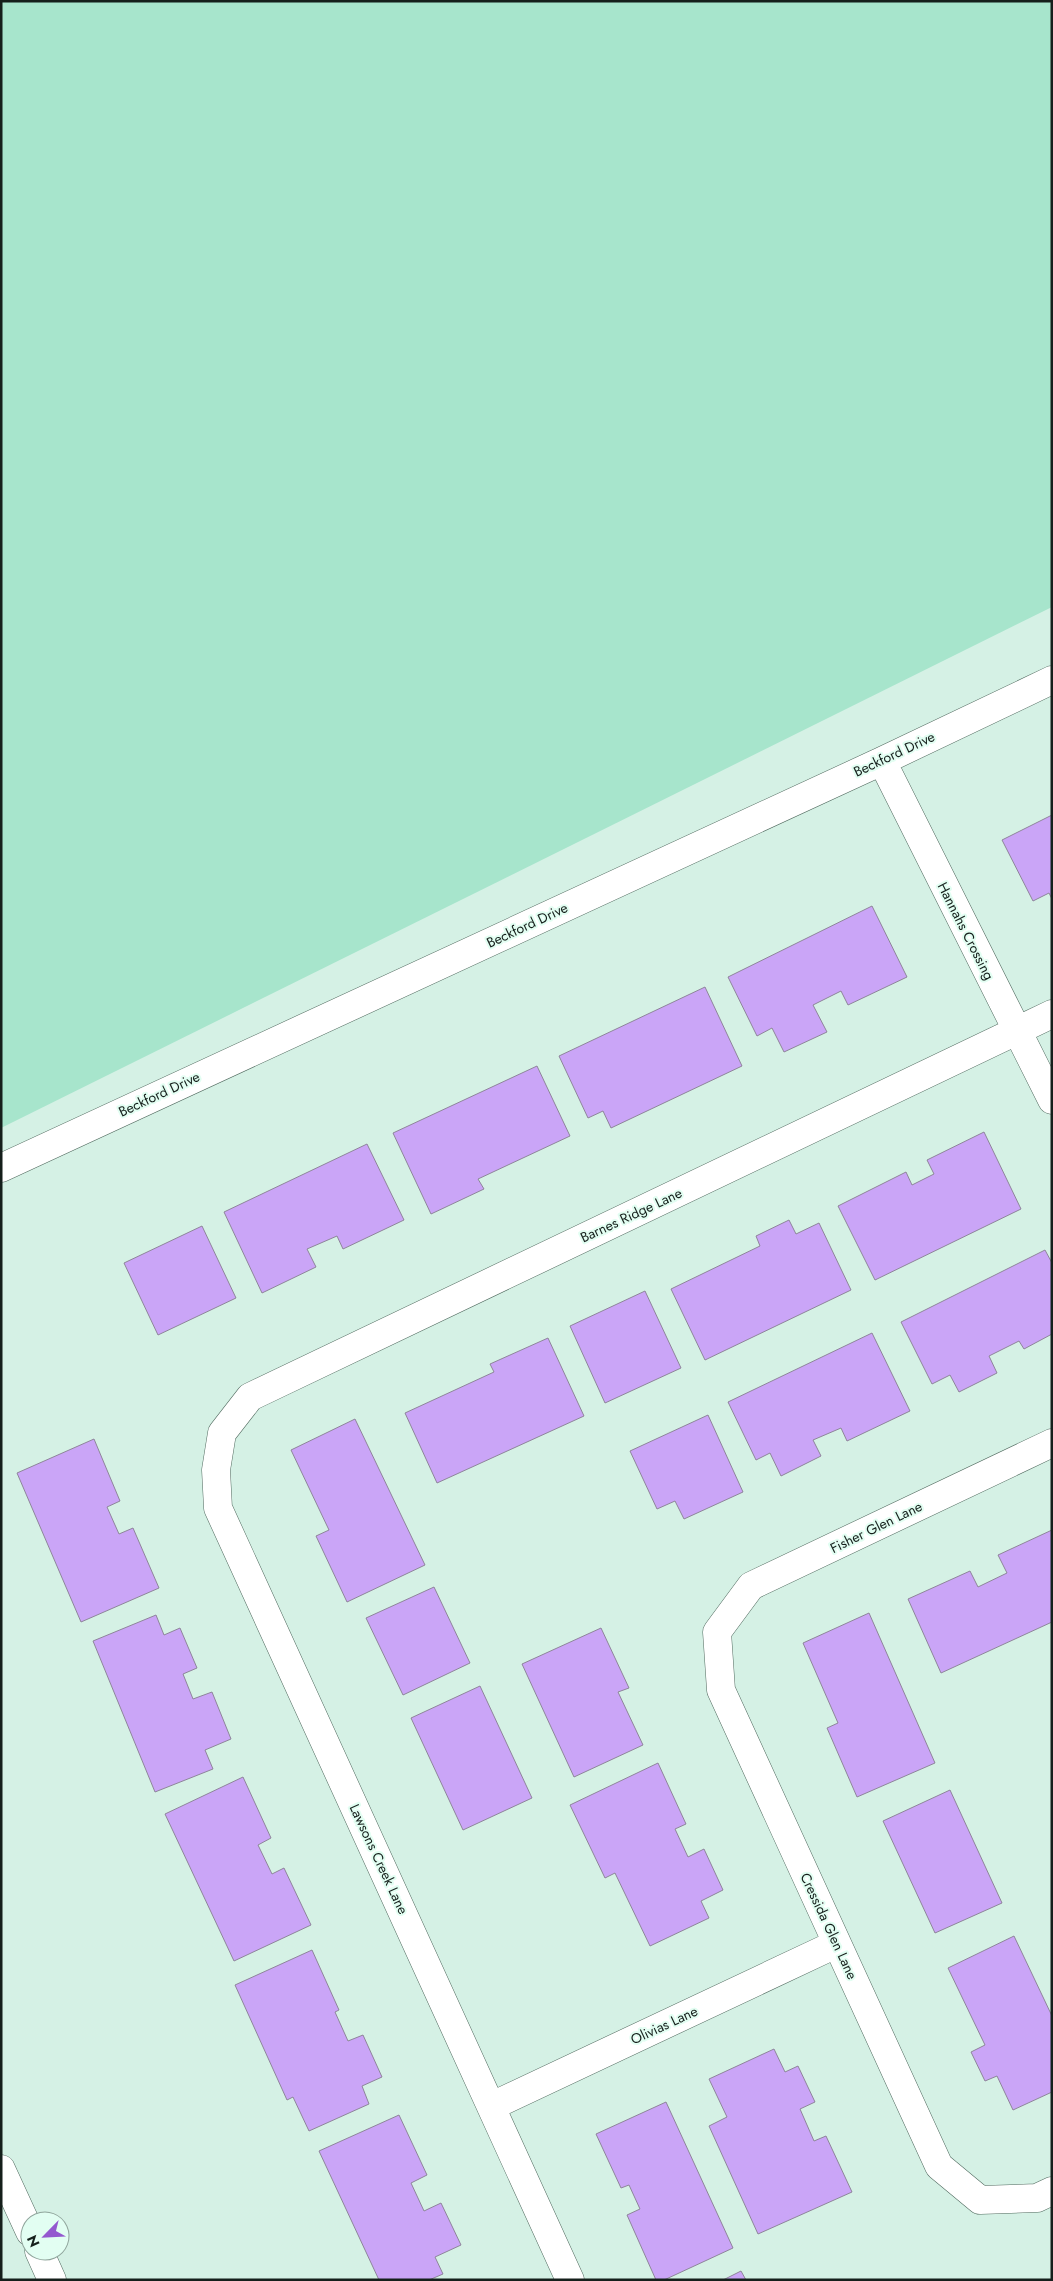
<svg xmlns="http://www.w3.org/2000/svg" width="1053" height="2281" font-family="Jost,sans-serif">
  <style>
    .green { fill: #a7e5cc }
    .building { fill: #caa5f7; stroke: #8e859a }
    .lines { fill: none; stroke-linecap: round; stroke-linejoin: round }
    .minor-casing { stroke: #516a5f; stroke-width: 29 }
    .minor { stroke: #fff; stroke-width: 28 }
    .labels { text-anchor: middle; dominant-baseline: central; stroke-width: 4; stroke-linejoin: round; paint-order: stroke }
    .street-label { font-size: 14px; fill: #151f1b; stroke: #e2fef2 }
  </style>
  <rect width="100%" height="100%" fill="#d5f1e5"/>
  <path class="green" d="M1,1H1052V607L1,1128Z"/>
  <path class="building" d="M1052,815V899L1049,893L1033,901L1002,840Z
    M872,906L907,977L848,1005L841,991L813,1005L827,1032L784,1052L772,1028L757,1036L728,977Z
    M705,987L742,1066L611,1128L603,1111L588,1118L559,1056Z
    M537,1066L570,1136L478,1179L484,1189L431,1214L393,1133Z
    M984,1132L1021,1209L875,1280L838,1206L906,1172L912,1185L934,1174L927,1160Z
    M367,1144L404,1220L343,1249L337,1236L307,1249L316,1267L262,1293L224,1212Z
    M789,1220L796,1234L819,1223L851,1290L705,1360L671,1289L760,1246L756,1236Z
    M202,1226L236,1298L158,1335L124,1263Z
    M1045,1250L1052,1263V1334L1024,1349L1019,1341L989,1356L997,1373L959,1392L950,1375L932,1384L901,1322Z
    M645,1291L681,1368L605,1403L570,1326Z
    M872,1333L910,1411L847,1441L841,1428L813,1440L821,1456L781,1476L770,1453L756,1460L728,1402Z
    M548,1338L584,1416L437,1483L405,1413L494,1372L490,1364Z
    M708,1415L743,1492L684,1519L675,1501L657,1509L630,1451Z
    M355,1419L425,1565L347,1602L316,1536L329,1530L291,1450Z
    M94,1439L120,1501L107,1507L119,1534L133,1528L159,1588L81,1622L17,1473Z
    M1052,1530V1622L941,1673L908,1599L970,1571L978,1587L1007,1573L998,1555Z
    M434,1587L470,1663L403,1695L366,1618Z
    M869,1613L935,1763L857,1797L827,1728L838,1723L803,1643Z
    M156,1615L164,1635L180,1628L197,1668L183,1674L193,1699L212,1692L231,1739L205,1750L213,1769L155,1792L93,1641Z
    M601,1628L629,1688L618,1692L643,1745L574,1777L522,1664Z
    M480,1686L532,1798L463,1830L411,1718Z
    M658,1763L686,1824L675,1829L688,1857L704,1849L723,1890L701,1901L709,1918L650,1946L615,1873L605,1878L570,1805Z
    M243,1777L271,1838L258,1845L272,1874L284,1868L311,1925L234,1961L165,1814Z
    M950,1790L1002,1903L935,1933L883,1821Z
    M1014,1936L1052,2016V2092L1013,2110L997,2076L985,2081L971,2052L985,2045L948,1968Z
    M312,1950L339,2010L335,2012L348,2041L363,2035L382,2077L362,2086L369,2104L309,2131L293,2097L287,2100L235,1985Z
    M774,2049L785,2072L798,2066L815,2102L800,2109L814,2141L826,2136L852,2192L758,2234L709,2126L727,2117L709,2079Z
    M666,2102L733,2248L664,2280H656L627,2215L640,2209L629,2185L621,2188L596,2134Z
    M399,2115L427,2175L411,2183L424,2211L441,2203L461,2245L435,2257L443,2274L429,2280H379L319,2151Z
    M741,2271L746,2280H723Z"/>
  <g class="lines">
    <defs>
      <path id="minor" d="M882,761L1052,1100
        M1,1168L882,761L1052,680
        M1052,1443L751,1586L717,1632L721,1690L939,2166L980,2200L1037,2198L1052,2191
        M492,2106L836,1944
        M1,2169L30,2232
        M39,2251L52,2280
        M570,2280L218,1508L216,1470L222,1433L250,1397L1052,1014"/>
    </defs>
    <use href="#minor" class="minor-casing"/>
    <use href="#minor" class="minor"/>
  </g>
  <g class="labels">
    <g class="street-label">
      <text transform="translate(894 754) rotate(-25)">Beckford Drive</text>
      <text transform="translate(527 925) rotate(-25)">Beckford Drive</text>
      <text transform="translate(966 931) rotate(63)">Hannahs Crossing</text>
      <text transform="translate(159 1094) rotate(-25)">Beckford Drive</text>
      <text transform="translate(631 1215) rotate(-25)">Barnes Ridge Lane</text>
      <text transform="translate(876 1527) rotate(-26)">Fisher Glen Lane</text>
      <text transform="translate(379 1859) rotate(65)">Lawsons Creek Lane</text>
      <text transform="translate(829 1926) rotate(65)">Cressida Glen Lane</text>
      <text transform="translate(664 2025) rotate(-25)">Olivias Lane</text>
    </g>
  </g>
  <rect width="1053" height="2281" fill="none" stroke="#151f1b" stroke-width="5"/>
  <g transform="translate(45 2236) rotate(246)"><circle r="24" fill="#e2fef2" stroke="#90a59c"/>
  <path d="M0-4L9 19L0 12L-9 19Z" fill="#9458cf"/>
  <text y="-8" font-size="14" font-weight="bold" text-anchor="middle" fill="#151f1b">N</text>
  </g>
</svg>
